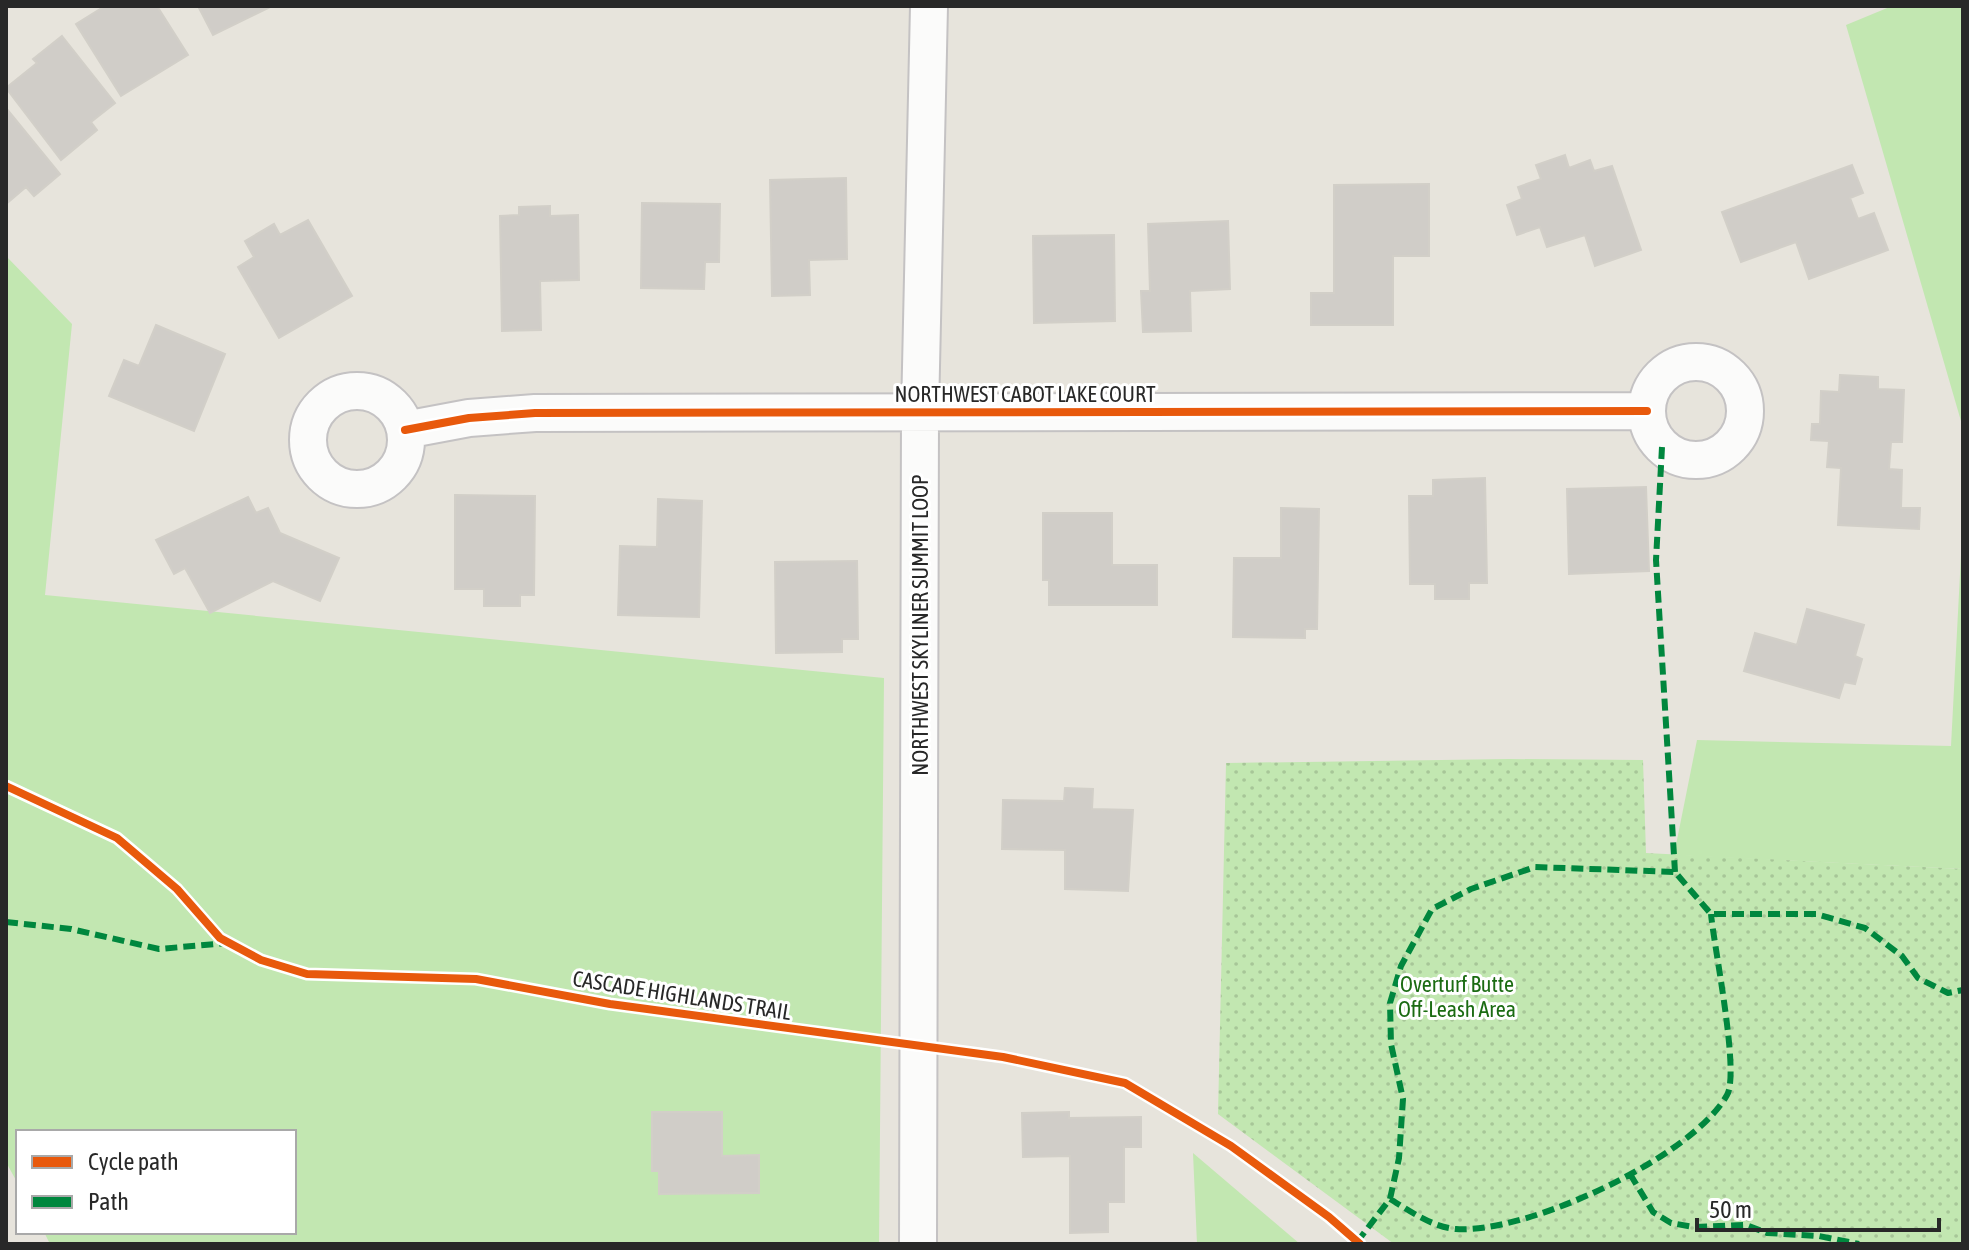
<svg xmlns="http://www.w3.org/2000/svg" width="1969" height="1250" font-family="'Asap Condensed',sans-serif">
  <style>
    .grass { fill: #c2e7b1 }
    .park { fill: url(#park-dots) }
    .building { fill: #d0cdc8; stroke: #d2cfc8; stroke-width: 2 }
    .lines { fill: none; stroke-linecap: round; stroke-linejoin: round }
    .minor-casing { stroke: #c4c2c3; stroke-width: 40 }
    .minor { stroke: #fbfbfa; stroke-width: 36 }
    .quiet { stroke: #00873e; stroke-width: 6; stroke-dasharray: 12 6; stroke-linecap: butt }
    .cycleway-casing { stroke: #fff; stroke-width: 13 }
    .cycleway { stroke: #e8590c; stroke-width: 8 }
    .labels { text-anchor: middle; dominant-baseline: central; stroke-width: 6; stroke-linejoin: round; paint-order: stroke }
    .street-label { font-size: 22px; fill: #282828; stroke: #fff }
    .park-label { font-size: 22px; fill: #1b6b12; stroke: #fff }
  </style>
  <defs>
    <pattern id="park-dots" width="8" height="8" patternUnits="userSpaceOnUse" patternTransform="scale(2)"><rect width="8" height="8" fill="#c2e7b1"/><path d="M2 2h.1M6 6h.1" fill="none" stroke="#a7c698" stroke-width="1.8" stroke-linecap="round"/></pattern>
  </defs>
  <rect width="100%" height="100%" fill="#e7e4dc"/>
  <path class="grass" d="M1892,6H1963V428L1846,25Z
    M6,256L72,324L45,595L884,678L879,1244H50L44,1232H294V1132H18V1184L6,1162Z
    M1963,517V869L1674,855L1697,740L1951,746Z
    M1193,1153L1300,1244H1197Z"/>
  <path class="park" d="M1509,759L1643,760L1646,853L1963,869V1244H1394L1218,1114L1226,763Z"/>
  <path class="building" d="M105,6H157L188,55L121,96L76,24Z
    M198,6H272L213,35Z
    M62,36L115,103L91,122L97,130L61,160L6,88L37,63L33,59Z
    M6,108L60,174L34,196L26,187L6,204Z
    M1565,155L1569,168L1590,160L1594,171L1612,166L1641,250L1595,266L1585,235L1547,247L1540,227L1517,235L1507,205L1522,199L1518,187L1541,179L1536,165Z
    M1852,165L1863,193L1850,198L1858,219L1874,213L1888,250L1809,279L1796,242L1741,262L1722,212Z
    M846,178L847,259L809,260L810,295L772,296L770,180Z
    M1429,184V256H1393V325H1311V293H1334V185Z
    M642,203L720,204L719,262H705L704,289L641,288Z
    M550,206V216L578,215L579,280L540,281L541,330L502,331L500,216L519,215V207Z
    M308,220L352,296L279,338L238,267L254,257L245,241L274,224L280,235Z
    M1228,221L1230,289L1190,291L1191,331L1143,332L1141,291H1150L1148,224Z
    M1114,235L1115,321L1034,323L1033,236Z
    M156,325L225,354L194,431L109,396L124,360L139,366Z
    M1840,375L1878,377V389L1904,390L1902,442H1891L1889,469L1902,470L1901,508H1920L1919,529L1838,525L1841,468L1827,467L1829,441L1811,440L1812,424H1820L1821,391L1839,392Z
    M1485,478L1487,583H1469V599H1435V584H1410L1409,496H1433V480Z
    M1646,487L1649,571L1569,574L1567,489Z
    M455,495L535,496L534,595H520V606H484V589H455Z
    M248,497L256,513L268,508L280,533L339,558L320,601L273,581L210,613L185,568L174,574L156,540Z
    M658,499L702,501L699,617L618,615L620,546L657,547Z
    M1281,508L1319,509L1317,629H1305V638L1233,637L1234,558H1281Z
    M1043,513H1112V565H1157V605H1049V580H1043Z
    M857,561L858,639H842V652L776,653L775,562Z
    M1807,609L1864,625L1855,656L1862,659L1855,684L1844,682L1839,698L1744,671L1755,633L1797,645Z
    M1065,788L1093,789L1092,809L1133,810L1128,891L1065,889V850L1002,849L1003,800L1064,801Z
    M652,1112H722V1156L759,1155V1193L659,1194V1171H652Z
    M1069,1112V1118L1141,1117V1147H1124V1202H1108V1232L1070,1233V1156L1023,1157L1022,1113Z"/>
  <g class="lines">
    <defs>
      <path id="minor" d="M1647 411a49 49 0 1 1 98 0a49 49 0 1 1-98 0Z
        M308 440a49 49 0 1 1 98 0a49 49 0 1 1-98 0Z
        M405,430L469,418L535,413L1647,411
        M918,1244L920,412L929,6"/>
    </defs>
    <use href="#minor" class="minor-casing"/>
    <use href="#minor" class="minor"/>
    <path class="quiet" d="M1662,447L1656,560L1675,872
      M6,922L71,929L159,949L227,943
      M1630,1174L1653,1212L1671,1223L1693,1227L1746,1225L1767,1233L1819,1236L1859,1244
      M1390,1199C1410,1211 1432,1227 1456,1229C1526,1234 1692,1158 1727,1095C1740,1073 1714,947 1711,914
      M1357,1242L1390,1199L1399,1158L1403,1099L1391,1044L1390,1003L1401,966L1432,909L1471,889L1535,867L1675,872L1711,914H1816L1865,928L1902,956L1918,978L1948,993L1963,990"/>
    <defs>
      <path id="cycleway" d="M405,430L469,418L535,413L1647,411
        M6,786L117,838L177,889L220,938L261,960L307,974L476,979L610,1004L1003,1057L1125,1083L1231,1146L1329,1217L1360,1244"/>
    </defs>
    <use href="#cycleway" class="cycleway-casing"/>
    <use href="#cycleway" class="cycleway"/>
  </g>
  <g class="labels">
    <g class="street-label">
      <text x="1025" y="394">NORTHWEST CABOT LAKE COURT</text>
      <text transform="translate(920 625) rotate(-90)">NORTHWEST SKYLINER SUMMIT LOOP</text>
      <text transform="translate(682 995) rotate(9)">CASCADE HIGHLANDS TRAIL</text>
    </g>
    <g class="park-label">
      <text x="1457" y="984">Overturf Butte<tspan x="1457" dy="25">Off-Leash Area</tspan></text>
    </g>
  </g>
  <rect width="1969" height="1250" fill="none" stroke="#282828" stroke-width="16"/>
  <rect x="16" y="1130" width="280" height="104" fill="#ffffff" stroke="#a9a9a9" stroke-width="2"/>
  <rect x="32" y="1156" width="40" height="12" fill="#e8590c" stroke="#a9a9a9" stroke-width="2"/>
  <text x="88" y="1170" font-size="24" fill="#282828">Cycle path</text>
  <rect x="32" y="1196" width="40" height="12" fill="#00873e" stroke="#a9a9a9" stroke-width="2"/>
  <text x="88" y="1210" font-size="24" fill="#282828">Path</text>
  <path d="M1697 1218v12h242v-12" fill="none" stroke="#282828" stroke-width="4"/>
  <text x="1709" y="1218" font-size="24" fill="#282828" stroke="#ffffff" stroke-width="6" paint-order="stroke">50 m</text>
</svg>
